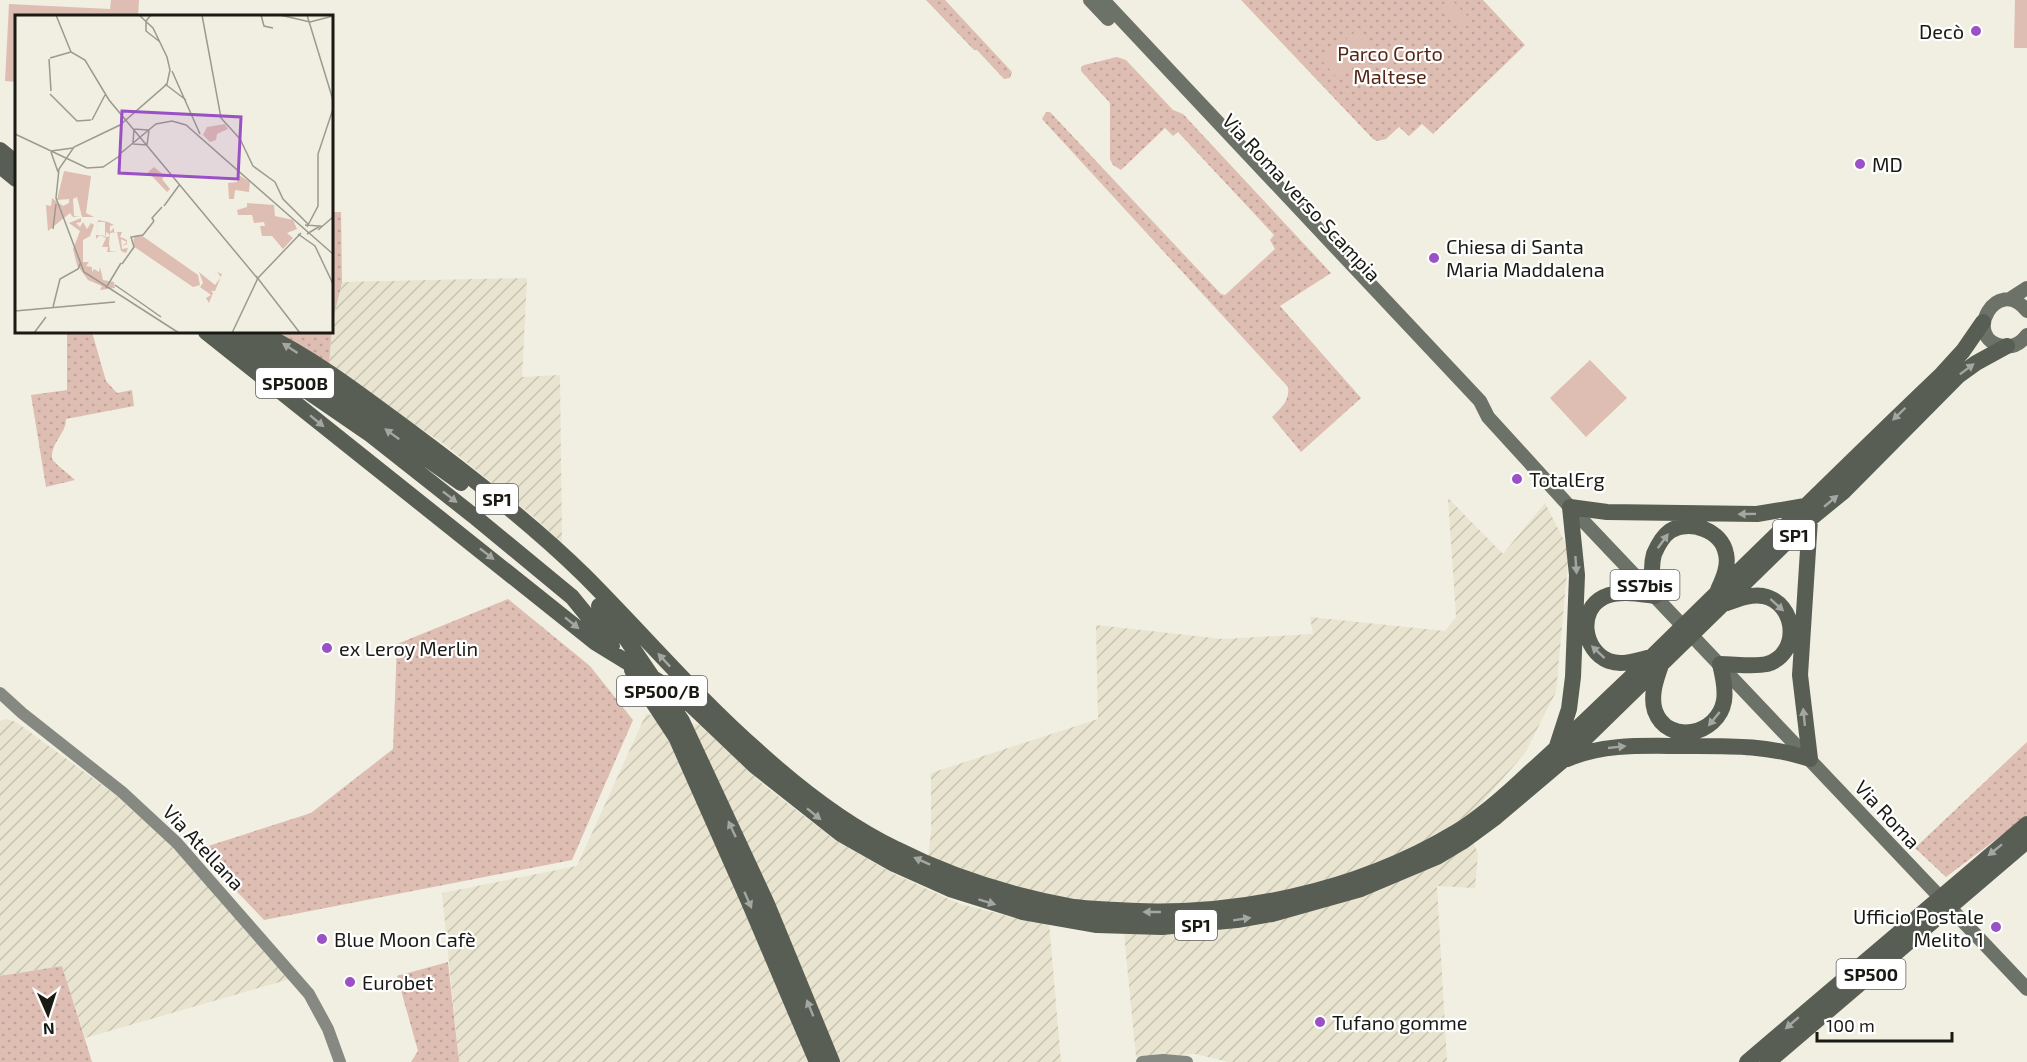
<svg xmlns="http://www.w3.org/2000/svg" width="2027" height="1062" font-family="'Exo 2',sans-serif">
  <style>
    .industrial { fill: url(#industrial-furrows) }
    .green { fill: url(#green-dots) }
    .pitch { fill: #debdb2 }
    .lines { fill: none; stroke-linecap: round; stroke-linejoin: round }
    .secondary { stroke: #868982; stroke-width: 12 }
    .primary { stroke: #6d7269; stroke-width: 14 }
    .highway { stroke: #595e54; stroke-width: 16 }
    .oneway { fill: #a4a6a1 }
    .poi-dot { fill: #9951c5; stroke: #fff; stroke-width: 2 }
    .labels { text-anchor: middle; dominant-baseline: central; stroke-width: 4.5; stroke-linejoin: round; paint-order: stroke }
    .shield { fill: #fff; stroke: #5f5f5b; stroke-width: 1.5 }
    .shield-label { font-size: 18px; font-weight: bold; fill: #1a1a15 }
    .poi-label { font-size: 20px; fill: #1a1a15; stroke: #fff; text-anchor: start }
    .park-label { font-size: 20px; fill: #552717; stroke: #fff }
    .street-label { font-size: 20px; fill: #1a1a15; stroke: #fff }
    .inset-road { fill: none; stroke: #9b9a8f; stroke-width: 1.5 }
    .view { fill: #9951c5; fill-opacity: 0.15; stroke: #9951c5; stroke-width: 3 }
    .inset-edge { fill: none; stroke: #1a1a15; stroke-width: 3 }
  </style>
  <defs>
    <pattern id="industrial-furrows" width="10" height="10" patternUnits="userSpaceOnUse" patternTransform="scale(1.5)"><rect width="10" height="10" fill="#e8e4d0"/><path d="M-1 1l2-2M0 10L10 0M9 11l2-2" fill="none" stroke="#c6c3b2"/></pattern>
    <pattern id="green-dots" width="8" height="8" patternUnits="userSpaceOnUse" patternTransform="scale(1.5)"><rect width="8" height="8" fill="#debdb2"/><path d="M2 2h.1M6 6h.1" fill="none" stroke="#bea298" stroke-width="1.8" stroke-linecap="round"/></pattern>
  </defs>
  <rect width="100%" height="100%" fill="#f1efe1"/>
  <path class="industrial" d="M527,278L522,377L560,375L562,543L534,517L444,444L329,368L332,325L342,282Z
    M1448,498L1503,554L1545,503L1569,550L1556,692L1525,753L1476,809L1438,834L1394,859L1285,892L1211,904L1077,902L1009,885L928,857L931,832V773L1098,719L1096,625L1223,639L1313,634L1310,617L1445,631L1456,617Z
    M646,714L700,725L765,786L835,840L894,874L960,904L1012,917L1049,923L1061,1062H459L442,893L577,866Z
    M6,719L16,722L117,796L170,844L290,979L85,1038L62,966L0,976V721Z
    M1473,841L1478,854L1475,888L1437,886L1447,1062H1228L1196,1054L1136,1057L1124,934Z"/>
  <path class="green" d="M926,0H945L1012,72L1010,78L1004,79L977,50H974Z
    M1241,0H1483L1525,45L1433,134L1422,124L1409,136L1399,127L1386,139L1377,141L1373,139Z
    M1117,57L1126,60L1173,110L1183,114L1331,273L1280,306L1361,398L1301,452L1272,417C1281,408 1290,401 1288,387L1042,119L1046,112H1050L1221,294L1225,295L1275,249L1270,240L1274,235L1178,132L1173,136L1165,128L1121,170L1113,165L1110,159V103L1081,71V67L1084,65Z
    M332,212H341L342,282L332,325L329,367L271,332H332Z
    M67,332H92L106,381L117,393L132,390L134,406L66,419C66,434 51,442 52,459C58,467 67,472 75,480L46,487L31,395L67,390Z
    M508,599L590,666L633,720L572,860L264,920L202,855V848L311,813L393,749L397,644Z
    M2027,742V816L1946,877L1915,848Z
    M448,962L459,1062H411L418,1051L397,976Z
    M62,966L92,1062H0V976Z"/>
  <path class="pitch" d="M111,0H139L138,16H16V82L5,81L9,4L110,9Z
    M1448,0H1452L1472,21L1462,31L1439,8Z
    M2015,0H2027V48H2014Z
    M1359,28L1376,47L1339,80L1322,61Z
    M1590,360L1627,398L1586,437L1550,398Z"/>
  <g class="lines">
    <path class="secondary" d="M0,693L22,713L122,792L177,843L309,994L328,1029L340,1062
      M1142,1062L1163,1060L1187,1062"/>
    <path class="primary" d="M1090,0L1108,19
      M1103,0L1480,401L1488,417L1570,507L2027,989
      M2010,299L2027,288
      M2027,311C1997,273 1961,339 2003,346C2013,348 2021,343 2027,335"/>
    <path class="highway" d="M0,150L16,163
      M0,166L16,179
      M206,332L596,643L671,689L692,706L755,766L841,834L894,864L950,889L1023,912L1097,925L1162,927L1237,920L1272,914L1361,889L1437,857L1462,842L1496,817L1561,762L1810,519L1843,492L1958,376L1976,363L2007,346
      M240,332L365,415L461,483
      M259,332C312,357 360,394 407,429C468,474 530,522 584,575C643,634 697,698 760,753C801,790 846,825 896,849C951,877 1013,896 1074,907C1088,909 1102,909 1116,910C1232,918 1356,892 1456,832C1483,816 1507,794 1529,773C1563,743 1595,711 1628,680C1733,578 1836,475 1942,374L1963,351L1983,322
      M227,336L371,435L475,517L572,597L612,646
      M599,606L625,637L682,721L767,904L832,1062
      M1651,657C1638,660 1623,666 1609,661C1583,651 1577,610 1604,597C1620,590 1639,594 1655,596C1653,582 1650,568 1654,554C1657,547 1663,536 1670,531C1689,519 1722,530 1726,554C1729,566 1723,579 1718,590
      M1661,665C1656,679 1650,696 1655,711C1668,746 1718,735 1724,701C1726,689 1723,676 1720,664C1735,664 1753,667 1767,664C1801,654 1797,603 1763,596C1751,594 1738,599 1727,603
      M632,670L676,737L749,902L817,1062
      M1557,746L1569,709L1573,677L1577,575L1570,507L1607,512L1757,514L1805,506
      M1567,759C1606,743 1645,746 1686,746C1730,746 1767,745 1810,759L1800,675L1810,519
      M1747,1062L2027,824
      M1768,1062L2027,841"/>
  </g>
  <defs><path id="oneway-solid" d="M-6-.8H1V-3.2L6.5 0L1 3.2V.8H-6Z" transform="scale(1.5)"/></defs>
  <g class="oneway">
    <use href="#oneway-solid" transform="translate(290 348) rotate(-147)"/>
    <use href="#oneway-solid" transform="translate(1967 369) rotate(-37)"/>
    <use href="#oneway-solid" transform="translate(1899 414) rotate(136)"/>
    <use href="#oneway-solid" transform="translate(317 421) rotate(39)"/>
    <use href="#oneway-solid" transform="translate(392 434) rotate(-144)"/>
    <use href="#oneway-solid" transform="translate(450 497) rotate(38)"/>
    <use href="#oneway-solid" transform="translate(1831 501) rotate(-40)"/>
    <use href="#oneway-solid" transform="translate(1747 514) rotate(179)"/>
    <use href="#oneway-solid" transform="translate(1663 541) rotate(-54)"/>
    <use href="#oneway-solid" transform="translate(487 554) rotate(38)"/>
    <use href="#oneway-solid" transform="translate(1576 565) rotate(86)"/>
    <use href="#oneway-solid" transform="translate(1777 605) rotate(42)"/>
    <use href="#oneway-solid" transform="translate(572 623) rotate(39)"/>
    <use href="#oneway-solid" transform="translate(1598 652) rotate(-137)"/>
    <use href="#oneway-solid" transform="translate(664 660) rotate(-133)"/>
    <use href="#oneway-solid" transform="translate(1804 717) rotate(-96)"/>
    <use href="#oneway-solid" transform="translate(1714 719) rotate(129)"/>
    <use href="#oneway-solid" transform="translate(1617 747) rotate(-6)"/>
    <use href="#oneway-solid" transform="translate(814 814) rotate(39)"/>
    <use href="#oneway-solid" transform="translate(732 829) rotate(-115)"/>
    <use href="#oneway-solid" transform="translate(1995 850) rotate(141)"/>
    <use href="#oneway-solid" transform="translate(922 861) rotate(-156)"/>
    <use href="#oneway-solid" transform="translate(748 900) rotate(66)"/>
    <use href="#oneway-solid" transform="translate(987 902) rotate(17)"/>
    <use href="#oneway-solid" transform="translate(1152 912) rotate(-180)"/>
    <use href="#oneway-solid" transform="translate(1242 919) rotate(-9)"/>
    <use href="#oneway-solid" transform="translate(810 1008) rotate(-112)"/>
    <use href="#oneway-solid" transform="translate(1792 1023) rotate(139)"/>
  </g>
  <g class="poi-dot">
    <circle cx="1976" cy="31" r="6"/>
    <circle cx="1860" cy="164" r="6"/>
    <circle cx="1434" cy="258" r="6"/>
    <circle cx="1517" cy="479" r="6"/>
    <circle cx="327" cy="648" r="6"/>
    <circle cx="1996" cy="927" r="6"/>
    <circle cx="322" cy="939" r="6"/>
    <circle cx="350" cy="982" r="6"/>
    <circle cx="1320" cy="1022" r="6"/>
  </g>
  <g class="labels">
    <g class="shield">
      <rect x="256" y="368" width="78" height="30" rx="4.5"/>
      <rect x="476" y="484" width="42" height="30" rx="4.5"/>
      <rect x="1773" y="520" width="42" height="30" rx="4.5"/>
      <rect x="1610.5" y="570" width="69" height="30" rx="4.5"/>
      <rect x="617" y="676" width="90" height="30" rx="4.5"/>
      <rect x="1175" y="910" width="42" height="30" rx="4.5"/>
      <rect x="1836.5" y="959" width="69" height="30" rx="4.5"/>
    </g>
    <g class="shield-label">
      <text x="295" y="383">SP500B</text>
      <text x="497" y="499">SP1</text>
      <text x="1794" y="535">SP1</text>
      <text x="1645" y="585">SS7bis</text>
      <text x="662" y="691">SP500/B</text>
      <text x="1196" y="925">SP1</text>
      <text x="1871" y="974">SP500</text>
    </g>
    <g class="poi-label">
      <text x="1964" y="31" text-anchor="end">Decò</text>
      <text x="1872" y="164">MD</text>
      <text x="1446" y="246">Chiesa di Santa<tspan x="1446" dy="23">Maria Maddalena</tspan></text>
      <text x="1529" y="479">TotalErg</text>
      <text x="339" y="648">ex Leroy Merlin</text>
      <text x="1984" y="916" text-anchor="end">Ufficio Postale<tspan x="1984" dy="23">Melito 1</tspan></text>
      <text x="334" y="939">Blue Moon Cafè</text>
      <text x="362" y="982">Eurobet</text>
      <text x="1332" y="1022">Tufano gomme</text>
    </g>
    <g class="park-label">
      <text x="1390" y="53">Parco Corto<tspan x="1390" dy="23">Maltese</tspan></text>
    </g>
    <g class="street-label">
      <text transform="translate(1302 197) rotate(47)">Via Roma verso Scampia</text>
      <text transform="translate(1888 814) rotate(47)">Via Roma</text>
      <text transform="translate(204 847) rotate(47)">Via Atellana</text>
    </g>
  </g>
  <g transform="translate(15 15)">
    <rect width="318" height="318" fill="#f1efe1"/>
    <path d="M210,109L213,114L202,119L201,125L195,127L188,120L192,112ZM139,152L150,161L147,164L155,174L152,177L133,157ZM49,156L76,161L71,198L79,202H67L62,182L58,184L59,201L65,202H58L55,198L33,216L31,190L36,191L37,183L48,191L54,188V184L42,185ZM224,160L235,167L234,177L220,175L219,184H214L213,168L222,167ZM232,188L259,190L260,201L278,205L282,214L272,218L278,223L268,234L257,221H247L245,211H250L249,207L239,208L237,200H223L222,195L232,192ZM66,203V207L61,208L65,212L68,207L72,214L76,208L79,210L75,221L68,225V247H74L71,251L77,252V257L79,254L84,257L85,252L88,265L99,267L100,273L85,275L87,271L73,265L62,250L58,234L65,216L54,208ZM83,205L93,207L99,210L95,211V217L99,213V217H107L105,222L108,223L112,225V229L107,231L112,227L106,224L107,234L113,233L111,238L106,236L102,217L95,218L94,228L95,236H103L92,237L93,232H87L91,223L85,220L81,224V220H86L92,222L95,221L92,217L91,218V221L90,220V207H83L81,219ZM126,220L183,260L185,270L178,272L118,231L119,221ZM184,257L200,270L206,262L202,257L207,259L200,276H196L198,278L194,288L191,283L196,280L185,272L188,268Z" fill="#debdb2"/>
    <path class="inset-road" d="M41,0L56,37L70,45L94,85L243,264M124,0L138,13L152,42L155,55L152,69L105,110L59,132L44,154L41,183L69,257L164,318M136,0L131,6V16L145,27M187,0L206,103L225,124L238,151L260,167M246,0L249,11L258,13M265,0L295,7L318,1M292,0L318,85M35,43L56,37M34,44L36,76M157,56L185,119M150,69L171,85M35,79L62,106L76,105M77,105L90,80M0,119L72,153L88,152L106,140M118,128L119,114L133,115M118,129L132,130L134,115M36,136L58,133M36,137L43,157M106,138L141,109L157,106L171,110L318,239M260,167L268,184L293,209M149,191L165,169M139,206L137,203L147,192M290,210L305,211L292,219M292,212L303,191V139L318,94M38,214L41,189M303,215L318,202M283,219L300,231L318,269M107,249L119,232L116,222L128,220L139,206M241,261L285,318M100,270L129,290M91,273L106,248M129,290L146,302M38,292L45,264L63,254L66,247M0,296L100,287M19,318L31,302M217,318L243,263L286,218"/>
    <path class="view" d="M107,96L226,102L223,164L104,158Z"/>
    <rect width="318" height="318" class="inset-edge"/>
  </g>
  <g transform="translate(48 1014) rotate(177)" stroke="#ffffff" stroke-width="4.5" paint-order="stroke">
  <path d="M0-4.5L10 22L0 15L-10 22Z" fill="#1a1a15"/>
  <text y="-9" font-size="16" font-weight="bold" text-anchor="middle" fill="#1a1a15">N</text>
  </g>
  <path d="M1817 1032v9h135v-9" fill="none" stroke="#1a1a15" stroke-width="3"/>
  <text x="1826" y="1032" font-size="18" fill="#1a1a15" stroke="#ffffff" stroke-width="4.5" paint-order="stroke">100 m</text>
</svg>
